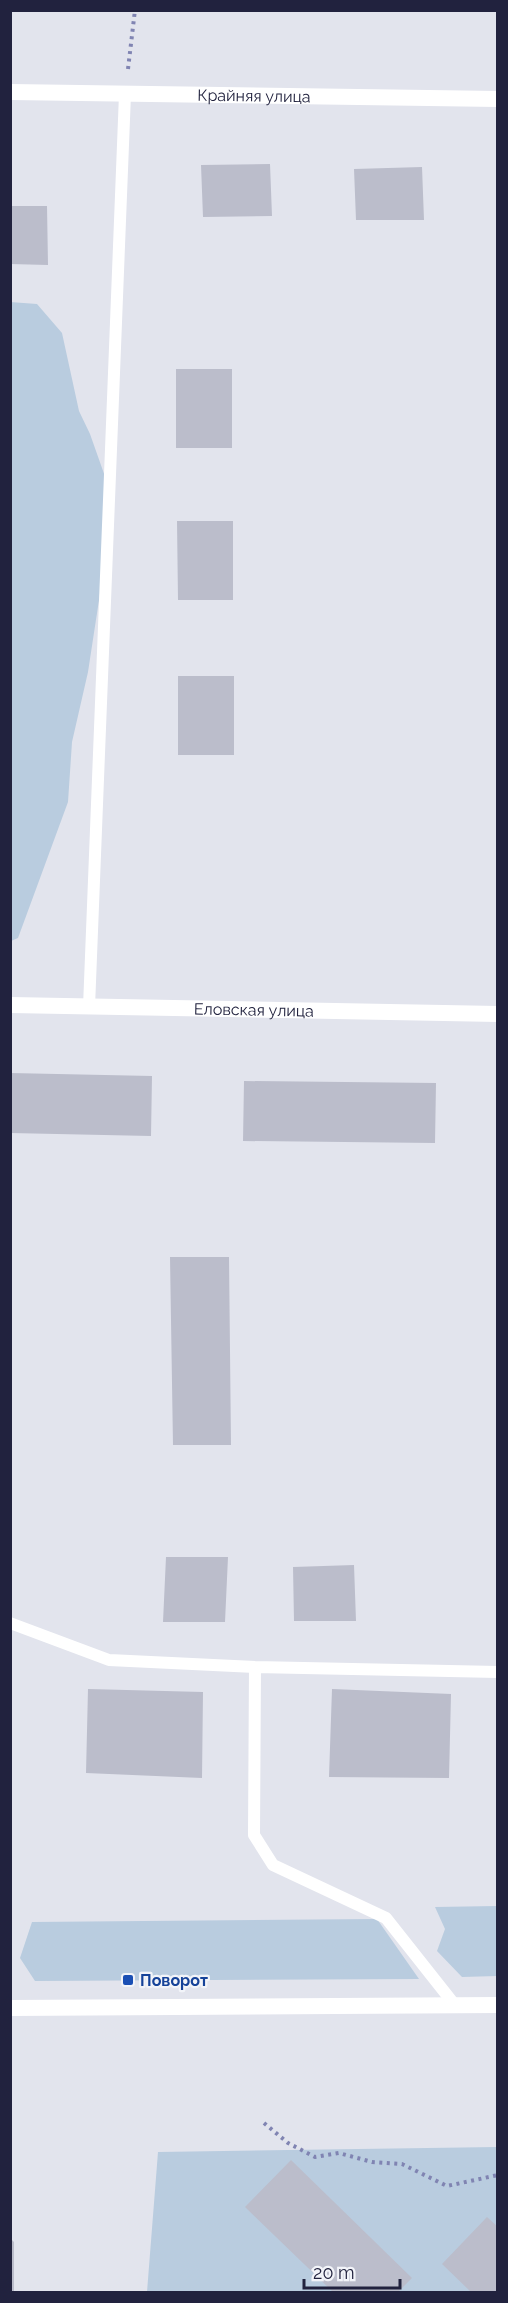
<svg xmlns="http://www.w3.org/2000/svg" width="508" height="2303" font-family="Raleway,sans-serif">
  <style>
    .green { fill: #b9ccdf }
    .building { fill: #bbbdcb }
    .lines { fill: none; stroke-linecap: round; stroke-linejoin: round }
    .path { stroke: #8084b2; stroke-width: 4; stroke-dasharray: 3 4.5; stroke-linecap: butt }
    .service { stroke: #fff; stroke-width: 12 }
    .minor { stroke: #fff; stroke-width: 16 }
    .transit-dot { fill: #1a4fb4; stroke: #f2f4f9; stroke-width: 2 }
    .labels { text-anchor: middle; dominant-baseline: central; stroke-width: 4.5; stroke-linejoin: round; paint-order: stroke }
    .street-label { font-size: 16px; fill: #21223e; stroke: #f2f4f9 }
    .transit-label { font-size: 16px; font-weight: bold; fill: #164399; stroke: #f2f4f9; text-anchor: start }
  </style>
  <rect width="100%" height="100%" fill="#e2e4ed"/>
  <path class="green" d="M10,302L37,304L62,333L79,411L90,434L114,502L88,672L72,742L68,802L18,938L11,941Z
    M497,1906V1976L462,1977L437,1951L445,1929L435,1907Z
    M377,1919L419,1979L35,1981L20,1958L32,1922Z
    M497,2147V2292H147L158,2152Z"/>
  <path class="building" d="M270,164L272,216L203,217L201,165Z
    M422,167L424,220H356L354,169Z
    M10,206H47L48,265L10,264Z
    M176,369H232V448H176Z
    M177,521H233V600H178Z
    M178,676H234V755H178Z
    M10,1073L152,1076L151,1136L10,1133Z
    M244,1081L436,1083L435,1143L243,1141Z
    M170,1257H229L231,1445H173Z
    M166,1557H228L225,1622H163Z
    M354,1565L356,1621H294L293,1567Z
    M88,1689L203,1692L202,1778L86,1773Z
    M332,1689L451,1694L449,1778L329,1777Z
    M291,2160L412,2278L398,2292H333L245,2207Z
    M487,2217L498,2227V2292H471L442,2264Z
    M10,2238L14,2242V2292H10Z"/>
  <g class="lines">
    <path class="path" d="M128,69L135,10
      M264,2123L288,2143L315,2157L339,2153L372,2162L402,2164L447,2186L498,2175"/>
    <path class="service" d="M89,1007L125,94
      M10,1623L109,1660L255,1667L498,1672
      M255,1667L254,1835L273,1865L386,1918L454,2004"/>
    <g class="minor">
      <path id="s1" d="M10,92L498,99"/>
      <path id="s2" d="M10,1005L498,1014"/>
      <path d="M10,2008L498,2005"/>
    </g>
  </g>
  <rect class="transit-dot" x="122" y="1974" width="12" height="12" rx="3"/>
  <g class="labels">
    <g class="street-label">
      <text stroke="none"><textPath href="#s1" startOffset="244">Крайняя улица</textPath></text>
      <text stroke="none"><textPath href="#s2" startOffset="244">Еловская улица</textPath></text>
    </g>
    <g class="transit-label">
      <text x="140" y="1980">Поворот</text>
    </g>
  </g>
  <rect width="508" height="2303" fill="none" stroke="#21223e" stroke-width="24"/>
  <path d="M304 2279v9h96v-9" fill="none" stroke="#21223e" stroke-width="3"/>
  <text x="313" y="2279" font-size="18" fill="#21223e" stroke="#f2f4f9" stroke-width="4.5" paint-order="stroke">20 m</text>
</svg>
